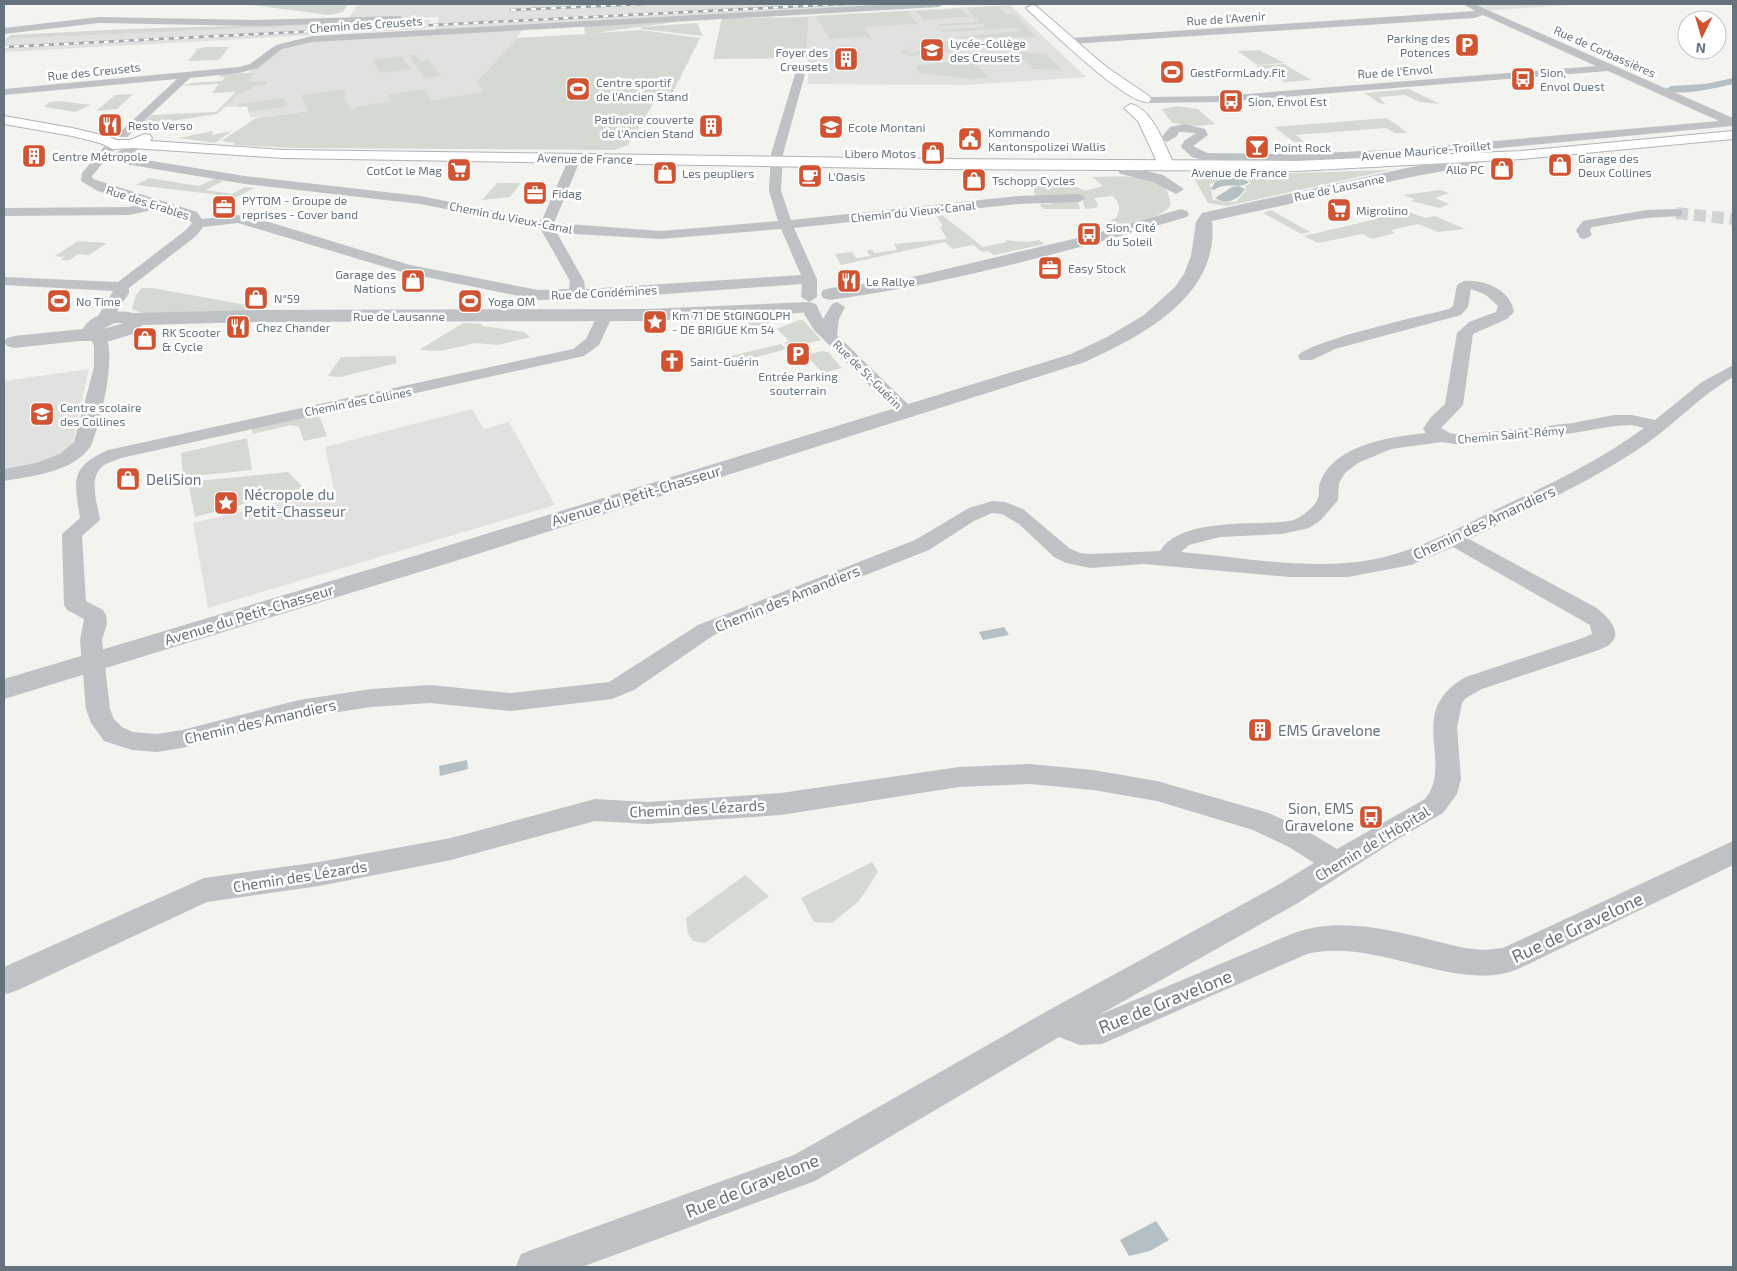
<svg xmlns="http://www.w3.org/2000/svg" width="1737" height="1271" font-family="'Exo 2',sans-serif">
  <style>
    .built { fill: #e1e2e0 }
    .green { fill: #d4dad1; fill-rule: evenodd }
    .water { fill: #b5c0c4 }
    .lines { fill: none; stroke-linecap: round; stroke-linejoin: round }
    .canal { fill: #b5c0c4; fill-rule: evenodd }
    .minor-tunnel { stroke: #d0d3d4; stroke-width: 12; stroke-dasharray: 12 6; stroke-linecap: butt }
    .secondary-casing { stroke: #b1b6b9; stroke-width: 2 }
    .primary-casing { stroke: #b0b4b7; stroke-width: 2 }
    .minor { fill: #bfc2c5; fill-rule: evenodd }
    .tertiary { fill: #bfc2c5; fill-rule: evenodd }
    .secondary { fill: #fff; fill-rule: evenodd }
    .primary { fill: #fff; fill-rule: evenodd }
    .rail-casing { stroke: #a0a5a9; stroke-width: 2.5 }
    .rail { stroke: #fff; stroke-width: 2; stroke-dasharray: 5; stroke-linecap: butt }
    .labels { text-anchor: middle; dominant-baseline: central; stroke-width: 5; stroke-linejoin: round; paint-order: stroke }
    .far-street-label { font-size: 12px; fill: #65737e; stroke: #fff }
    .far-poi-label { font-size: 12px; fill: #65737e; stroke: #fff; text-anchor: start }
    .poi-label { font-size: 15px; fill: #65737e; stroke: #fff; text-anchor: start }
    .street-label { font-size: 15px; fill: #65737e; stroke: #fff }
    .near-street-label { font-size: 18px; fill: #65737e; stroke: #fff }
  </style>
  <rect width="100%" height="100%" fill="#f3f3f0"/>
  <path class="built" d="M358,4H939L525,26L517,38L478,82L484,92L398,105L319,109L261,117H250L247,106L224,107L256,64L270,52L294,43L434,32L438,20V17L347,21Z
    M1466,4H1584L1482,11Z
    M1010,5L1086,77L966,85L808,84L807,16Z
    M431,20L428,27L424,29L4,52V39Z
    M89,369L72,446L41,468L4,475V381Z
    M472,409L484,429L509,422L555,505L208,608L193,523L334,489L325,447Z"/>
  <path class="green" d="M245,4H348L343,12L329,15Z
    M999,7L1007,15L1015,14L1036,37L948,38L1021,31L1018,28L943,32L941,30L985,27L982,24L938,26L936,24L979,22L966,8Z
    M962,9L969,17L923,20L916,11Z
    M907,11L918,24L864,27L872,39L864,37L830,39L816,16Z
    M808,17L807,58L713,59L722,18Z
    M678,19L676,22L594,33L641,30L700,38L670,98L656,99L628,145L614,150L296,148L234,145L235,143L221,141L256,118L308,111L301,95L343,89L346,95L343,96L350,108L392,101L388,95L424,89L431,100L483,92L477,82L517,38L585,34L584,25Z
    M431,20L6,39L11,35L128,29Z
    M697,23L703,36L641,29V27Z
    M931,40L946,41L953,51L910,56L901,52L905,49L912,53L928,49L925,41L904,42Z
    M1004,41L1021,47L1024,52L1046,54L1063,70L1032,69Z
    M207,47H229L219,60L188,61L197,50L195,49Z
    M1259,50L1284,63L1257,65L1238,51Z
    M415,54L420,61L429,60L441,76L425,78L409,55Z
    M401,56L411,69L380,73L372,60Z
    M973,62L989,78L969,79L920,73L915,66L941,63Z
    M1284,64L1311,80L1285,82L1256,66Z
    M255,73L247,82L266,81L267,84L253,86V90L244,91L236,96L217,114L139,126L152,115L216,112L241,87L235,92L212,93L219,84L182,86L191,83L222,81L225,77H219L221,74Z
    M1409,89L1440,104L1420,102L1405,95L1379,97L1385,104L1379,103L1365,93Z
    M133,94L117,109L96,111L115,95Z
    M284,98L287,106L249,112L247,106L239,107L237,104Z
    M59,101H60L91,105L75,112L44,107L49,102Z
    M1178,106L1198,109L1215,124L1197,126L1172,123L1162,109Z
    M1387,118L1408,133H1395L1386,128L1296,135L1304,142H1294L1274,127Z
    M212,131L213,135L232,131L215,143L179,138Z
    M1390,170L1227,206L1208,203L1194,178L1199,176ZM1228,177L1248,179L1251,183L1245,186L1246,190L1236,202L1213,200L1210,184Z
    M218,177H220L218,180L223,181L206,190L232,194L245,187L254,188L237,197L136,185L149,178L199,186Z
    M1092,177C1109,177 1157,173 1166,189C1169,193 1169,200 1171,204C1166,218 1124,224 1109,228L1103,224L1116,218C1121,208 1120,204 1113,196L1094,198L1098,205L1096,208L1085,209L1081,195L1035,196L1033,186L1077,187L1085,191L1103,186Z
    M497,183H519L520,184L510,197L482,200Z
    M1440,190L1449,193L1435,198L1449,204L1440,208L1410,201L1415,199L1403,195Z
    M1078,200L1080,209H1044L1040,206L1041,204H1051V201Z
    M1402,209L1425,218L1435,216L1465,229L1438,232L1418,224L1391,230L1395,233L1372,239L1362,234L1318,243L1304,236L1372,220Z
    M1271,210L1310,232L1301,234L1263,213Z
    M936,215H942L983,247L1007,242L1005,240L1028,242L1039,240L1045,244L994,255L988,251L982,252L973,245L953,249L945,242L841,265L835,254L852,252L856,258L870,256L867,250H872L874,253L897,250L894,244L947,239L940,227L943,226Z
    M78,241L107,243L89,255L78,254L70,260H61L64,257L55,256Z
    M142,288H152L257,307L253,311L150,316L132,309L136,295Z
    M784,313L792,315L750,329L747,317Z
    M799,320H803L821,340L789,348L785,343L789,341L777,329Z
    M463,323L482,324V326L524,332L530,337L498,345L475,343L441,351L419,350Z
    M781,344L786,349L739,362L727,357Z
    M822,351L828,352L842,368L823,373L806,355Z
    M395,356L397,363L340,377L328,376L341,357Z
    M317,411L327,436L304,441L299,427L290,425L253,434L251,427Z
    M247,438L252,470L183,477L181,453Z
    M288,472L302,486V488L195,517L188,482Z
    M872,862L878,872L859,901L832,923L814,922L801,898Z
    M745,875L769,896L705,943L693,941L688,934L686,918Z"/>
  <path class="water" d="M1225,178H1242L1249,182C1241,190 1225,181 1215,190L1211,189L1215,182Z
    M1239,186L1245,189C1238,200 1227,205 1215,198L1232,187Z
    M1004,627L1009,635L983,640L979,632Z
    M467,760L468,769L440,776L439,766Z
    M1156,1221L1169,1240L1150,1251L1129,1256L1120,1240Z"/>
  <g class="lines">
    <path class="canal" d="M1733,78V84C1720,87 1676,98 1666,89L1671,86L1705,84Z"/>
    <path class="minor-tunnel" d="M1676,213L1733,219"/>
    <defs>
      <path id="secondary" d="M1032,5L1036,6L1105,66L1149,96L1151,99L1149,102C1129,107 1046,26 1028,10L1026,8Z
        M1131,104C1154,110 1165,147 1175,166L1172,169L1167,171L1159,166L1138,121L1124,108Z"/>
      <path id="primary" d="M4,116L72,128L110,137L116,140H130L145,134L150,135L152,138L150,141L284,150L938,159L1296,161L1522,151L1733,131V139L1522,159L1296,171L938,169L284,158L133,148L113,149L100,143L72,136L4,124Z"/>
    </defs>
    <use href="#secondary" class="secondary-casing"/>
    <use href="#primary" class="primary-casing"/>
    <path class="minor" d="M895,4H943L939,7L312,42L282,49L258,68L239,73L190,78L127,137H119V133L177,79L4,95V89L239,67L250,64L276,45L312,36Z
      M1463,4H1474L1733,118V126L1404,157L1302,162L1207,161L1192,157L1181,147L1184,141L1196,133L1179,132L1177,136L1167,142L1161,138L1170,127L1185,124L1205,129L1208,135L1193,146L1207,153L1302,154L1404,149L1719,121L1608,71L1221,102L1147,103L1141,100L1147,97L1221,96L1596,66L1483,15L1474,18L1070,44L1065,41L1070,38L1475,11Z
      M399,16L402,17V21L256,26L99,23L4,34V28L99,17L256,20Z
      M800,71L805,74L783,154L781,191L791,220L1018,196L1079,194L1086,198L1079,202L1018,204L794,228L817,279V297L809,302L801,297L802,284L625,297L538,300L402,272L238,223L203,227L196,236L129,288V293L109,324H97L95,321L113,291L4,285V277L118,282L186,230L192,223L187,218L157,209L129,215L4,216V208L129,207L143,204L98,191L81,181L82,173L108,142L112,141L118,145L92,176L93,179L197,212L202,219L238,215L269,222L410,265L538,290L569,289L570,281L540,228L533,226L420,204L245,184L119,163L113,159L117,152L128,147L129,141H137L140,148L127,157L245,176L420,196L542,220L569,158L575,154L581,158L554,223L661,231L778,221L769,191L771,154L795,74ZM781,229L801,275L585,289L584,281L557,233L661,239Z
      M1676,209L1681,210L1683,213L1681,216L1646,218L1592,227L1590,230L1592,235L1585,239L1580,238L1576,230L1583,221L1588,220L1646,210Z
      M1464,281C1484,279 1511,290 1514,312L1507,319L1473,334L1463,405L1441,428L1450,433L1461,435L1573,423L1614,415H1632L1655,420L1702,382L1733,365V377C1701,395 1676,423 1646,444C1591,482 1529,509 1469,539L1595,607C1604,613 1624,631 1611,643C1608,647 1600,649 1596,651L1482,689L1466,698L1462,703L1457,728L1461,779L1457,794L1443,813L1396,840L1298,903L1099,1015L1294,933C1347,913 1411,936 1465,948L1483,950L1503,948L1733,841V865L1516,970C1455,993 1376,937 1307,954L1102,1044L1080,1045L1059,1037L815,1181L582,1267H516L521,1254L534,1249L794,1155L1049,1010L1278,885L1314,863L1289,847L1253,830L1157,801L1093,790L1030,784L959,787L781,815L648,824L595,821L451,860L319,886L207,902L18,990L7,994L4,993V967L204,878L319,862L451,838L595,799L648,802L781,793L959,767L1030,764L1093,770L1157,781L1269,813L1307,831L1337,849L1425,799C1455,762 1404,711 1466,677L1580,639L1592,634L1590,625L1453,547L1411,565L1348,577H1290L1144,564L1090,568L1066,563L1054,557L1019,524L1002,514L992,513L974,521L929,550L714,635L634,690L612,699L511,711L430,703L371,707L299,718L182,748L157,752L132,750L104,741L91,723L86,709L80,640L84,619L67,610L64,605L62,534L80,518C74,480 70,467 108,450L573,349L586,339L599,312H611L613,315L599,345L584,356L121,458C114,461 104,463 100,469C89,481 98,506 100,520L82,536L86,601L103,610L106,615L107,624L102,640L110,709L114,719L122,727L133,732L157,734L182,730L299,700L371,689L430,685L511,693L609,682L698,625L915,540L969,508L992,501L1005,502L1023,509L1069,548L1080,553L1090,554L1160,551C1177,523 1232,524 1262,523C1273,522 1286,523 1296,519C1304,515 1316,506 1318,498C1320,493 1318,487 1320,483C1334,444 1391,437 1426,433L1423,429L1430,418L1445,404L1457,333L1469,322L1496,312L1498,306L1486,295L1471,289L1468,307L1461,315L1335,349L1312,360H1300L1298,356C1308,341 1425,315 1449,309L1453,306L1457,285ZM1632,425L1644,428C1598,462 1546,486 1495,510C1447,534 1402,559 1347,563C1291,567 1236,557 1181,552L1189,545L1220,537L1282,534L1309,528L1321,520L1338,500L1339,483L1345,473L1358,463L1391,449L1442,442L1461,445L1573,433L1614,426Z
      M837,302L845,307L839,319L837,335L913,409L916,413L913,417H901L814,330L804,314L807,306H817L823,319L832,304Z
      M98,330L104,332C118,352 101,420 92,443C90,450 80,458 74,462C54,474 26,477 4,481V469L36,463L60,454L74,442L94,367V347L90,335Z"/>
    <path class="tertiary" d="M1471,157L1479,162L1476,165L1411,177L1212,221C1220,296 1142,336 1085,362L452,562L4,699V679L434,550L1071,354L1107,337L1144,315L1175,287L1184,274L1191,256L1196,222L1202,213L1411,167Z
      M1126,166L1163,175L1184,189L1176,194L1153,182L1121,174L1118,171L1121,168Z
      M1181,209L1187,211L1189,214L1187,217C1070,251 951,283 830,300L823,298L821,294L823,290L830,288L904,279L1090,235Z
      M809,302L816,304L818,308L816,312L646,321L257,322L142,325L136,333L110,341H79L14,348L7,346L4,342L7,338L14,336L83,329C91,313 117,309 133,313L257,310L646,309ZM115,323H124L103,329Z"/>
    <use href="#secondary" class="secondary"/>
    <use href="#primary" class="primary"/>
    <defs>
      <path id="rail" d="M511,10L646,4
        M4,47L844,4"/>
    </defs>
    <use href="#rail" class="rail-casing"/>
    <use href="#rail" class="rail"/>
  </g>
  <defs>
    <symbol id="parking-square" viewBox="-11 -11 22 22"><rect x="-9" y="-9" width="18" height="18" rx="4" fill="#d25331" stroke="#fff"/><path d="M-3.5-5.5H1a3.5 3.5 0 0 1 0 7H-1V5.5H-3.5ZM-1-3.4V-.6H.8a1.4 1.4 0 0 0 0-2.8Z" fill="#fff"/></symbol>
    <symbol id="university-square" viewBox="-11 -11 22 22"><rect x="-9" y="-9" width="18" height="18" rx="4" fill="#d25331" stroke="#fff"/><path d="M0-5L7-2L0 1L-7-2ZM-4 1L0 2.5L4 1V4Q0 6-4 4Z" fill="#fff"/></symbol>
    <symbol id="building-square" viewBox="-11 -11 22 22"><rect x="-9" y="-9" width="18" height="18" rx="4" fill="#d25331" stroke="#fff"/><path d="M-4-6H4V6H1V3H-1V6H-4ZM-2.5-4.3h1.7v1.8h-1.7ZM.8-4.3h1.7v1.8H.8ZM-2.5-1h1.7V.8h-1.7ZM.8-1h1.7V.8H.8Z" fill="#fff"/></symbol>
    <symbol id="stadium-square" viewBox="-11 -11 22 22"><rect x="-9" y="-9" width="18" height="18" rx="4" fill="#d25331" stroke="#fff"/><path d="M0-5a6.5 5 0 1 0 0 10a6.5 5 0 1 0 0-10ZM-3.5-1.8h7v3.6h-7Z" fill="#fff"/></symbol>
    <symbol id="bus-square" viewBox="-11 -11 22 22"><rect x="-9" y="-9" width="18" height="18" rx="4" fill="#d25331" stroke="#fff"/><path d="M-5-6H5V4H4V6H2V4H-2V6H-4V4H-5ZM-3.5-4V0h7V-4ZM-3.5 1.2v1.5H-2V1.2ZM2 1.2v1.5H3.5V1.2Z" fill="#fff"/></symbol>
    <symbol id="restaurant-square" viewBox="-11 -11 22 22"><rect x="-9" y="-9" width="18" height="18" rx="4" fill="#d25331" stroke="#fff"/><path d="M-5-6h1v4h1v-4h1v4h1v-4h1v5L-1.5 .5V6h-2V.5L-5-1ZM5-6V6H3V1.5H1.5Q1.5-4 5-6Z" fill="#fff"/></symbol>
    <symbol id="school-square" viewBox="-11 -11 22 22"><rect x="-9" y="-9" width="18" height="18" rx="4" fill="#d25331" stroke="#fff"/><path d="M0-5L7-2L0 1L-7-2ZM-4 1L0 2.5L4 1V4Q0 6-4 4Z" fill="#fff"/></symbol>
    <symbol id="civic-square" viewBox="-11 -11 22 22"><rect x="-9" y="-9" width="18" height="18" rx="4" fill="#d25331" stroke="#fff"/><path d="M-.6-6.5H3V-4.5H.6V-3L4-1V1h2V6H-6V1h2V-1L-.6-3ZM-1.2 2.5V6h2.4V2.5Z" fill="#fff"/></symbol>
    <symbol id="bar-square" viewBox="-11 -11 22 22"><rect x="-9" y="-9" width="18" height="18" rx="4" fill="#d25331" stroke="#fff"/><path d="M-6-5H6L.8 .8V4.5H3.5V6h-7V4.5H-.8V.8Z" fill="#fff"/></symbol>
    <symbol id="shop-square" viewBox="-11 -11 22 22"><rect x="-9" y="-9" width="18" height="18" rx="4" fill="#d25331" stroke="#fff"/><path d="M-5-2.5h2.3a2.7 3.5 0 0 1 5.4 0H5L5.5 6h-11ZM-1.5-2.5h3a1.5 2.3 0 0 0-3 0Z" fill="#fff"/></symbol>
    <symbol id="supermarket-square" viewBox="-11 -11 22 22"><rect x="-9" y="-9" width="18" height="18" rx="4" fill="#d25331" stroke="#fff"/><path d="M-6-5.5h2.5l.6 2H6L4.5 2H-2.5L-4.4-4H-6ZM-1.5 3.2a1.3 1.3 0 1 0 .1 0ZM3 3.2a1.3 1.3 0 1 0 .1 0Z" fill="#fff"/></symbol>
    <symbol id="cafe-square" viewBox="-11 -11 22 22"><rect x="-9" y="-9" width="18" height="18" rx="4" fill="#d25331" stroke="#fff"/><path d="M-5.5-4.5H6V0H3Q3 3.5 0 3.5H-2.5Q-5.5 3.5-5.5 0ZM3-3.2v2h1.7v-2ZM-6 4.5H4V6H-6Z" fill="#fff"/></symbol>
    <symbol id="office-square" viewBox="-11 -11 22 22"><rect x="-9" y="-9" width="18" height="18" rx="4" fill="#d25331" stroke="#fff"/><path d="M-6-3h4V-5.5h4V-3h4V5H-6ZM-1-4.5V-3h2v-1.5ZM-6 0V1H6V0Z" fill="#fff"/></symbol>
    <symbol id="sight-square" viewBox="-11 -11 22 22"><rect x="-9" y="-9" width="18" height="18" rx="4" fill="#d25331" stroke="#fff"/><path d="M0-6L1.8-2.2L6-1.7L2.9 1.2L3.7 5.4L0 3.3L-3.7 5.4L-2.9 1.2L-6-1.7L-1.8-2.2Z" fill="#fff"/></symbol>
    <symbol id="church-square" viewBox="-11 -11 22 22"><rect x="-9" y="-9" width="18" height="18" rx="4" fill="#d25331" stroke="#fff"/><path d="M-1.2-6h2.4v3.5h3.3v2.4h-3.3V6h-2.4V-.1h-3.3v-2.4h3.3Z" fill="#fff"/></symbol>
  </defs>
  <g fill-rule="evenodd">
    <use href="#parking-square" x="1453" y="31" width="28" height="28"/>
    <use href="#university-square" x="918" y="36" width="28" height="28"/>
    <use href="#building-square" x="832" y="45" width="28" height="28"/>
    <use href="#stadium-square" x="1158" y="58" width="28" height="28"/>
    <use href="#bus-square" x="1509" y="65" width="28" height="28"/>
    <use href="#stadium-square" x="564" y="75" width="28" height="28"/>
    <use href="#bus-square" x="1217" y="87" width="28" height="28"/>
    <use href="#restaurant-square" x="96" y="111" width="28" height="28"/>
    <use href="#building-square" x="697" y="112" width="28" height="28"/>
    <use href="#school-square" x="817" y="113" width="28" height="28"/>
    <use href="#civic-square" x="956" y="125" width="28" height="28"/>
    <use href="#bar-square" x="1243" y="133" width="28" height="28"/>
    <use href="#shop-square" x="919" y="139" width="28" height="28"/>
    <use href="#building-square" x="20" y="142" width="28" height="28"/>
    <use href="#shop-square" x="1546" y="151" width="28" height="28"/>
    <use href="#shop-square" x="1488" y="155" width="28" height="28"/>
    <use href="#supermarket-square" x="445" y="156" width="28" height="28"/>
    <use href="#shop-square" x="651" y="159" width="28" height="28"/>
    <use href="#cafe-square" x="796" y="162" width="28" height="28"/>
    <use href="#shop-square" x="960" y="166" width="28" height="28"/>
    <use href="#office-square" x="521" y="179" width="28" height="28"/>
    <use href="#office-square" x="210" y="193" width="28" height="28"/>
    <use href="#supermarket-square" x="1325" y="196" width="28" height="28"/>
    <use href="#bus-square" x="1075" y="220" width="28" height="28"/>
    <use href="#office-square" x="1036" y="254" width="28" height="28"/>
    <use href="#shop-square" x="399" y="267" width="28" height="28"/>
    <use href="#restaurant-square" x="835" y="267" width="28" height="28"/>
    <use href="#shop-square" x="242" y="284" width="28" height="28"/>
    <use href="#stadium-square" x="45" y="287" width="28" height="28"/>
    <use href="#stadium-square" x="456" y="287" width="28" height="28"/>
    <use href="#sight-square" x="641" y="308" width="28" height="28"/>
    <use href="#restaurant-square" x="224" y="313" width="28" height="28"/>
    <use href="#shop-square" x="131" y="325" width="28" height="28"/>
    <use href="#parking-square" x="784" y="340" width="28" height="28"/>
    <use href="#church-square" x="658" y="347" width="28" height="28"/>
    <use href="#school-square" x="28" y="400" width="28" height="28"/>
    <use href="#shop-square" x="114" y="465" width="28" height="28"/>
    <use href="#sight-square" x="212" y="489" width="28" height="28"/>
    <use href="#building-square" x="1246" y="716" width="28" height="28"/>
    <use href="#bus-square" x="1357" y="803" width="28" height="28"/>
  </g>
  <g class="labels">
    <g class="far-street-label">
      <text transform="translate(1226 18) rotate(-4)">Rue de l'Avenir</text>
      <text transform="translate(366 24) rotate(-4)">Chemin des Creusets</text>
      <text transform="translate(1605 51) rotate(24)">Rue de Corbassières</text>
      <text transform="translate(94 71) rotate(-6)">Rue des Creusets</text>
      <text transform="translate(1395 71) rotate(-4)">Rue de l'Envol</text>
      <text transform="translate(1426 150) rotate(-5)">Avenue Maurice-Troillet</text>
      <text transform="translate(585 158) rotate(1)">Avenue de France</text>
      <text x="1239" y="172">Avenue de France</text>
      <text transform="translate(1339 187) rotate(-12)">Rue de Lausanne</text>
      <text transform="translate(148 202) rotate(18)">Rue des Erables</text>
      <text transform="translate(913 211) rotate(-6)">Chemin du Vieux-Canal</text>
      <text transform="translate(511 217) rotate(11)">Chemin du Vieux-Canal</text>
      <text transform="translate(604 292) rotate(-3)">Rue de Condémines</text>
      <text x="399" y="316">Rue de Lausanne</text>
      <text transform="translate(868 374) rotate(45)">Rue de St-Guérin</text>
      <text transform="translate(358 401) rotate(-11)">Chemin des Collines</text>
      <text transform="translate(1511 434) rotate(-5)">Chemin Saint-Rémy</text>
    </g>
    <g class="far-poi-label">
      <text x="1450" y="38" text-anchor="end">Parking des<tspan x="1450" dy="14">Potences</tspan></text>
      <text x="950" y="43">Lycée-Collège<tspan x="950" dy="14">des Creusets</tspan></text>
      <text x="828" y="52" text-anchor="end">Foyer des<tspan x="828" dy="14">Creusets</tspan></text>
      <text x="1190" y="72">GestFormLady.Fit</text>
      <text x="1540" y="72">Sion,<tspan x="1540" dy="14">Envol Ouest</tspan></text>
      <text x="596" y="82">Centre sportif<tspan x="596" dy="14">de l'Ancien Stand</tspan></text>
      <text x="1248" y="101">Sion, Envol Est</text>
      <text x="694" y="119" text-anchor="end">Patinoire couverte<tspan x="694" dy="14">de l'Ancien Stand</tspan></text>
      <text x="128" y="125">Resto Verso</text>
      <text x="848" y="127">Ecole Montani</text>
      <text x="988" y="132">Kommando<tspan x="988" dy="14">Kantonspolizei Wallis</tspan></text>
      <text x="1274" y="147">Point Rock</text>
      <text x="916" y="153" text-anchor="end">Libero Motos</text>
      <text x="52" y="156">Centre Métropole</text>
      <text x="1578" y="158">Garage des<tspan x="1578" dy="14">Deux Collines</tspan></text>
      <text x="1484" y="169" text-anchor="end">Allo PC</text>
      <text x="442" y="170" text-anchor="end">CotCot le Mag</text>
      <text x="682" y="173">Les peupliers</text>
      <text x="828" y="176">L'Oasis</text>
      <text x="992" y="180">Tschopp Cycles</text>
      <text x="552" y="193">Fidag</text>
      <text x="242" y="200">PYTOM - Groupe de<tspan x="242" dy="14">reprises - Cover band</tspan></text>
      <text x="1356" y="210">Migrolino</text>
      <text x="1106" y="227">Sion, Cité<tspan x="1106" dy="14">du Soleil</tspan></text>
      <text x="1068" y="268">Easy Stock</text>
      <text x="396" y="274" text-anchor="end">Garage des<tspan x="396" dy="14">Nations</tspan></text>
      <text x="866" y="281">Le Rallye</text>
      <text x="274" y="298">N°59</text>
      <text x="76" y="301">No Time</text>
      <text x="488" y="301">Yoga OM</text>
      <text x="672" y="315">Km 71 DE StGINGOLPH<tspan x="672" dy="14">- DE BRIGUE Km 54</tspan></text>
      <text x="256" y="327">Chez Chander</text>
      <text x="162" y="332">RK Scooter<tspan x="162" dy="14">&amp; Cycle</tspan></text>
      <text x="690" y="361">Saint-Guérin</text>
      <text x="798" y="376" text-anchor="middle">Entrée Parking<tspan x="798" dy="14">souterrain</tspan></text>
      <text x="60" y="407">Centre scolaire<tspan x="60" dy="14">des Collines</tspan></text>
    </g>
    <g class="poi-label">
      <text x="146" y="479">DeliSion</text>
      <text x="244" y="494">Nécropole du<tspan x="244" dy="17">Petit-Chasseur</tspan></text>
      <text x="1278" y="730">EMS Gravelone</text>
      <text x="1354" y="808" text-anchor="end">Sion, EMS<tspan x="1354" dy="17">Gravelone</tspan></text>
    </g>
    <g class="street-label">
      <text transform="translate(636 495) rotate(-17)">Avenue du Petit-Chasseur</text>
      <text transform="translate(1484 522) rotate(-25)">Chemin des Amandiers</text>
      <text transform="translate(787 598) rotate(-22)">Chemin des Amandiers</text>
      <text transform="translate(249 614) rotate(-17)">Avenue du Petit-Chasseur</text>
      <text transform="translate(260 721) rotate(-13)">Chemin des Amandiers</text>
      <text transform="translate(697 808) rotate(-3)">Chemin des Lézards</text>
      <text transform="translate(1372 843) rotate(-31)">Chemin de l'Hôpital</text>
      <text transform="translate(300 876) rotate(-9)">Chemin des Lézards</text>
    </g>
    <g class="near-street-label">
      <text transform="translate(1577 927) rotate(-25)">Rue de Gravelone</text>
      <text transform="translate(1165 1001) rotate(-22)">Rue de Gravelone</text>
      <text transform="translate(752 1185) rotate(-22)">Rue de Gravelone</text>
    </g>
  </g>
  <rect width="1737" height="1271" fill="none" stroke="#65737e" stroke-width="10"/>
  <g transform="translate(1702 35) rotate(185)"><circle r="24" fill="#ffffff" stroke="#c1c7cb"/>
  <path d="M0-4L9 19L0 12L-9 19Z" fill="#d25331"/>
  <text y="-8" font-size="14" font-weight="bold" text-anchor="middle" fill="#65737e">N</text>
  </g>
</svg>
